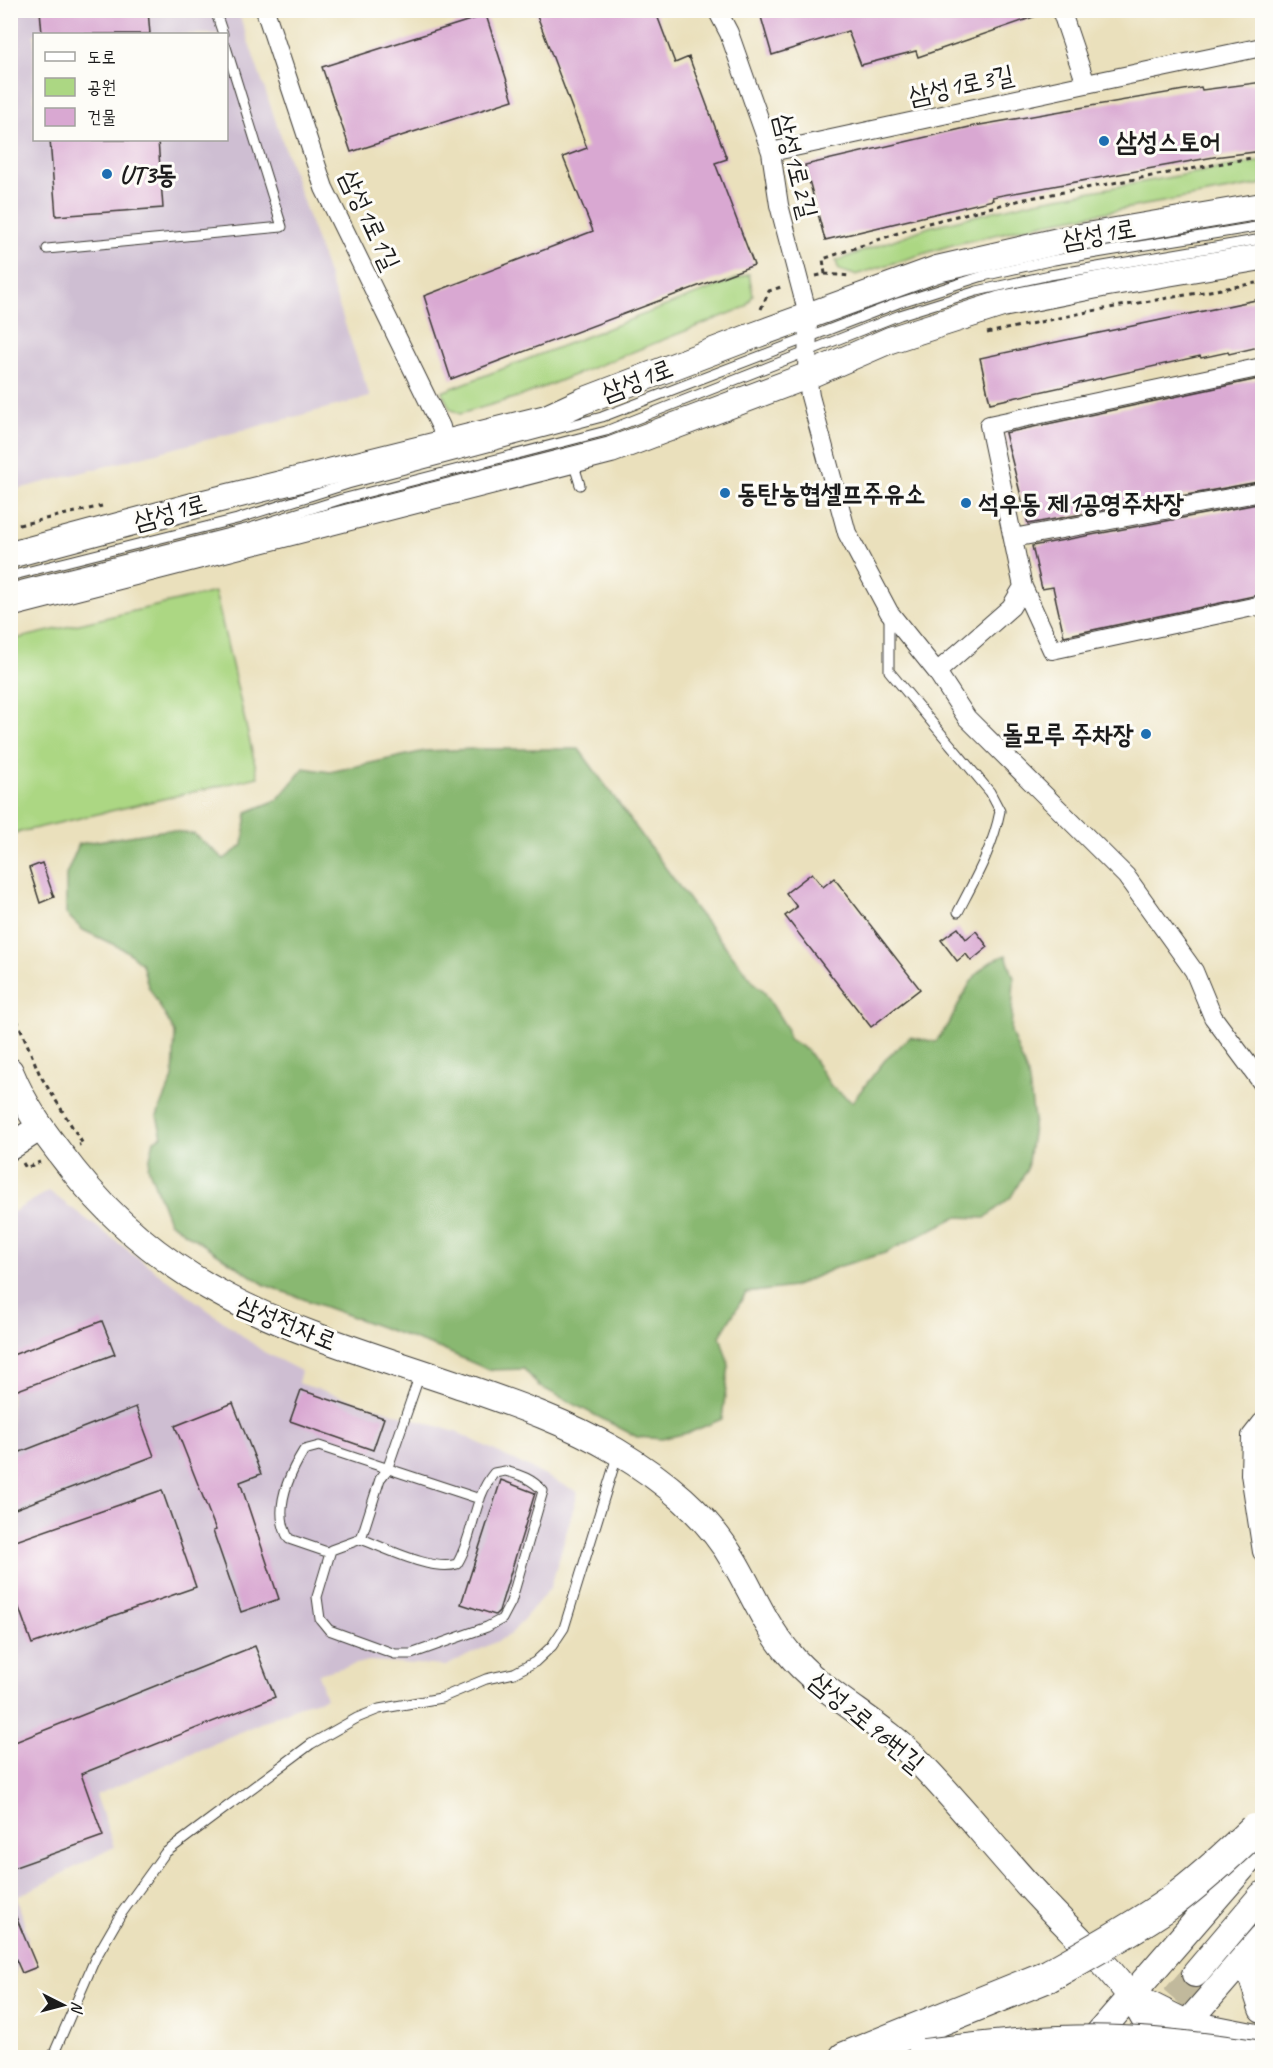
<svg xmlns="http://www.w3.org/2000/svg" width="1273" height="2068" font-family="Caveat,'Poor Story',sans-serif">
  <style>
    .industrial { fill: #cebed2; fill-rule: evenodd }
    .green { fill: #acd783; stroke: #647a50; stroke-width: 1.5 }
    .forest { fill: #89b871; stroke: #526a46; stroke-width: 1.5 }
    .building { fill: #d9a8d2 }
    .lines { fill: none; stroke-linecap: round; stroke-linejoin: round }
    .secondary-tunnel { stroke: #c1b99c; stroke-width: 26; stroke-dasharray: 26 13; stroke-linecap: butt }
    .lane-casing { stroke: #3b3934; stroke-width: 11 }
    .street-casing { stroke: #3b3934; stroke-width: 20 }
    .secondary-casing { stroke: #3b3934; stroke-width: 28 }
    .highway-casing { stroke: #3b3934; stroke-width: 34 }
    .path { stroke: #3b3934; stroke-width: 3; stroke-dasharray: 4.5 4.5; stroke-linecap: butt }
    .lane { stroke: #fff; stroke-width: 9 }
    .street { stroke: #fff; stroke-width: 18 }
    .secondary { stroke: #fff; stroke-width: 26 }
    .highway { stroke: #fff; stroke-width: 32 }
    .highway-bridge-casing { stroke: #3b3934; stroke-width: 34; stroke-linecap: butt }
    .highway-bridge { stroke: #fff; stroke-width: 32 }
    .poi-dot { fill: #1f6fb2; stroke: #fdfcf7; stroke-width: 2 }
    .labels { text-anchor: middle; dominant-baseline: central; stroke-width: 6; stroke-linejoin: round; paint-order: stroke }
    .street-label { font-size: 26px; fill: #1c1c1c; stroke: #fdfcf7 }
    .poi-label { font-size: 26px; font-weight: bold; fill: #1c1c1c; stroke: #fdfcf7; text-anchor: start }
  </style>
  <rect width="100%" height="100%" fill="#fdfcf7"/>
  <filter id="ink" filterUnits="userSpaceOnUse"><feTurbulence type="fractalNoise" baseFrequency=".0167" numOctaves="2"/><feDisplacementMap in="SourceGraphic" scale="12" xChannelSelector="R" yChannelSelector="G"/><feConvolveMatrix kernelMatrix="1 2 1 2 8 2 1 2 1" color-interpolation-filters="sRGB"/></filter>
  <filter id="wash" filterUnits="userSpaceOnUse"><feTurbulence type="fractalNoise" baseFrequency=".008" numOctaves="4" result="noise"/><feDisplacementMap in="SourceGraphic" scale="24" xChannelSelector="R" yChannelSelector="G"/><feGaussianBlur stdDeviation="1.35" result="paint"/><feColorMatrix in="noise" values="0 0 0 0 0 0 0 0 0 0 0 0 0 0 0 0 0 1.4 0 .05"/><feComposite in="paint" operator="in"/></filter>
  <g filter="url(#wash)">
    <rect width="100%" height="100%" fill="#eae0bc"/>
    <path class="industrial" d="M11,11H238L370,397L11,491ZM34,34H226V140H34Z
      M49,1191L264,1352L301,1371L298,1383L459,1433L578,1492L551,1587L510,1635L446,1666L368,1661L318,1674L326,1698L304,1704L96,1795L114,1847L17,1897L28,1939L11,1984V1213Z"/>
    <path class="green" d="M1262,161V184L1045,223L952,245L855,275L839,270L836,261L929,227L1036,201Z
      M749,274L753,295L746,307L524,395L460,414L450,409L442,392Z
      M215,592L258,777L11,834V640Z"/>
    <path class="forest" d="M475,749H579L694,907L756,985L763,990L786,1027L789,1039L808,1051L831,1086L852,1102L885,1060L910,1037L935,1042C964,1011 962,969 1006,955L1014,978L1011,1032L1028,1076L1034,1119L1027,1169L1011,1197L985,1218L956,1217L885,1253L837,1267L793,1287L746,1293L720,1336L729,1365L722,1419L691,1432L662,1439L637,1437L539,1386L524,1369L489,1370L441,1349L265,1285L169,1222L148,1167L154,1140L162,1136L157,1116L173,1078L175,1033L148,986L142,964L125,950L83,930L66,914V875L79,844L167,830L194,834L224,859L243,845L247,812L277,800L304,768L330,772L425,751Z"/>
    <g id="blocks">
      <path class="building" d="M40,10H148L150,34H42Z
        M535,10H655L675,63L689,57L727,159L715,163L754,265L451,379L424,296L593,231L563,157L587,148Z
        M759,10H1044L1045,13L918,57L916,51L861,65L848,31L772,55Z
        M486,15L513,100L351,152L322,67Z
        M1263,82V151L1214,157L992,197L993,200L825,240L805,165L974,126L1201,87L1202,90Z
        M50,140H158L163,208L56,216Z
        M1256,300L1263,328V346L1229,354L1228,352L1201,358L1200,356L990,403L980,358Z
        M1263,378V481L1028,524L1005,433Z
        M1263,503V594L1064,636L1053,587L1042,589L1032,546Z
        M42,863L54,897L40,903L29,868Z
        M812,873L823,887L834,878L920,989L871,1027L785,916L797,907L786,893Z
        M958,928L966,939L976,931L988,947L971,961L966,954L957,961L941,940Z
        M102,1321L115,1354L10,1393V1356Z
        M301,1390L384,1418L373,1450L290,1421Z
        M233,1403L261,1474L240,1482L279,1599L241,1612L213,1531L216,1530L175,1426Z
        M136,1407L154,1456L10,1511V1456Z
        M501,1480L535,1493L499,1611L495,1615L461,1604Z
        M162,1490L196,1587L32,1644L10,1583V1543Z
        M255,1646L275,1697L81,1774L103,1836L10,1869V1744Z
        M11,1905L37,1967L22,1973L10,1946Z"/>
    </g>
  </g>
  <g filter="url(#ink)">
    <use href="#blocks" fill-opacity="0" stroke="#3b3934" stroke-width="1.5"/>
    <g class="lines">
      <path class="secondary-tunnel" d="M1148,2028L1195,1974"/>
      <defs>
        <path id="lane" d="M215,10L223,34
          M47,249L282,227L226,47
          M573,462L580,485
          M10,576L237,519L348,484L602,417L898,303L983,276L1054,260L1262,226
          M10,588L253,527L342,499L606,431L900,315L977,291L1050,275L1262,239
          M889,615V671L990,792L1000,811C993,848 975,879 958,912
          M505,1471C521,1475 532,1479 543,1491L511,1602L502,1619L487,1627L411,1654H395L329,1630L320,1619L317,1597L331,1550L361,1539C386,1548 432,1572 457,1564C474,1536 473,1498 494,1473Z
          M361,1539L380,1479L387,1470L420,1374
          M330,1553L289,1539C272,1511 288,1476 304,1450L319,1446L480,1499
          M52,2058L95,1959L121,1914L165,1853L311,1744L357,1718L379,1709L441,1698L486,1679L514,1673L535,1662L552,1646L564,1628L618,1453"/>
        <path id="street" d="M265,10L324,188L441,427L445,444
          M717,10L729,33L771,152L779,205L808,315L807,376L810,396L847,533L889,612L937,672L967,718L1126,876L1194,971L1213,1017L1262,1083
          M1086,84L1262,47
          M771,152L1086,84L1061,10
          M1262,367L989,425L1023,587L1052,650L1262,605
          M1013,538L1262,492
          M937,672L1011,607L1023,587
          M1262,1422L1251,1436L1250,1474L1262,1552"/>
        <path id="secondary" d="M10,555L204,503L546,418L583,401L750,337L937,269L1063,240L1262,206
          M10,604L611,450L807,376L890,340L1002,304L1102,284L1262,257
          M10,1071C27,1112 46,1135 73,1170C179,1304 311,1334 465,1387C517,1405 569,1423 616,1451C664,1480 707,1514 735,1563C752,1592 765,1625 787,1651C823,1696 880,1720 919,1762C961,1805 998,1853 1039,1897C1069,1930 1104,1960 1130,1996C1144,2015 1151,2038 1170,2054
          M10,1147L39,1128
          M1262,1951L1251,1975L1262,2009
          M1195,1974L1262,1895
          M1130,1995L1186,2023L1262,2038
          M1158,2057L1262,1937
          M1077,2058L1262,1845"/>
        <path id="highway" d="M845,2058L1048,1976"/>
      </defs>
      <use href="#lane" class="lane-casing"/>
      <use href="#street" class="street-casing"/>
      <use href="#secondary" class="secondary-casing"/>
      <use href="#highway" class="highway-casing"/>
      <path class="path" d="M825,274L823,259L924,224L1025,199L1262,156
        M816,276L825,274L851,276
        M761,309L769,291L784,286
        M987,333L1092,311L1262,282
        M10,527L102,506
        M10,1003L40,1075L83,1144L79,1145
        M23,1163L26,1168L40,1162"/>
      <use href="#lane" class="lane"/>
      <use href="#street" class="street"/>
      <use href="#secondary" class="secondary"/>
      <use href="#highway" class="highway"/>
      <defs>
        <path id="highway-bridge" d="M1048,1976C1089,1953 1131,1930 1170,1903C1200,1881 1227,1856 1254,1830
          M924,2055C989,2047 1056,2039 1121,2042C1169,2044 1215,2050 1262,2057"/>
      </defs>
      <use href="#highway-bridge" class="highway-bridge-casing"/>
      <use href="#highway-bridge" class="highway-bridge"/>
    </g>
  </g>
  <g class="poi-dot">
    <circle cx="1104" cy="141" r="6"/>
    <circle cx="107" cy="174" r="6"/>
    <circle cx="725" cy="493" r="6"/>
    <circle cx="966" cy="503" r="6"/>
    <circle cx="1146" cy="734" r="6"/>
  </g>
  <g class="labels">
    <g class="street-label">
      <text transform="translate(961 85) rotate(-12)">삼성1로3길</text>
      <text transform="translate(796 166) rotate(76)">삼성1로2길</text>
      <text transform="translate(370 220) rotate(65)">삼성1로1길</text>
      <text transform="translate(1099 234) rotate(-10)">삼성1로</text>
      <text transform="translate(637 380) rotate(-21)">삼성1로</text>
      <text transform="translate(170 512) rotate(-15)">삼성1로</text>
      <text transform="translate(287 1323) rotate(22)">삼성전자로</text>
      <text transform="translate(867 1722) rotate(40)">삼성2로96번길</text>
    </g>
    <g class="poi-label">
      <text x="1116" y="141">삼성스토어</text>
      <text x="119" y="174">UT3동</text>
      <text x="737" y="493">동탄농협셀프주유소</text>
      <text x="978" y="503">석우동 제1공영주차장</text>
      <text x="1134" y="734" text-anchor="end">돌모루 주차장</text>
    </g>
  </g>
  <rect width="1273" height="2068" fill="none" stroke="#fdfcf7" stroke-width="36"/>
  <rect x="33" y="33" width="195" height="108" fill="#fdfcf7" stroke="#a3a29f" stroke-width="1.5"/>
  <rect x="45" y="52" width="30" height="9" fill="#ffffff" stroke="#a3a29f" stroke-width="1.5"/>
  <text x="87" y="63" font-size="18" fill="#1c1c1c">도로</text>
  <rect x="45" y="78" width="30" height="18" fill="#acd783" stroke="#a3a29f" stroke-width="1.5"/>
  <text x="87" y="93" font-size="18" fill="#1c1c1c">공원</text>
  <rect x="45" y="108" width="30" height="18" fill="#d9a8d2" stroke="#a3a29f" stroke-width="1.5"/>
  <text x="87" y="123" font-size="18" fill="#1c1c1c">건물</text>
  <g transform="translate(63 2005) rotate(96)" stroke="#fdfcf7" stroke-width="4.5" paint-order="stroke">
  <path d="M0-4.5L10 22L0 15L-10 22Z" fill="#1c1c1c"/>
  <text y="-9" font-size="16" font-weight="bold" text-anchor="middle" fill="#1c1c1c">N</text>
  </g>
</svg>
